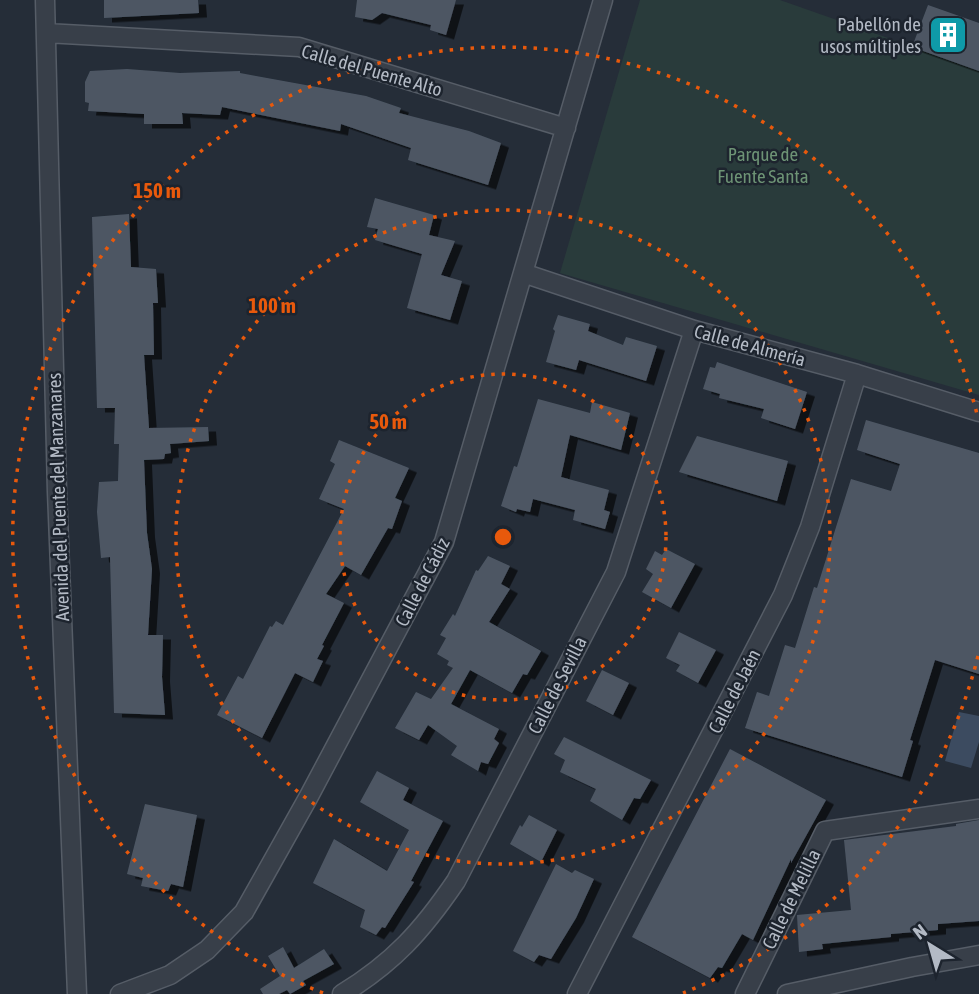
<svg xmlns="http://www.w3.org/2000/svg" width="979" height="994" font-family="'Asap Condensed',sans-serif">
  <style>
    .green { fill: #293b3b }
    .water { fill: #3c4b60 }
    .building { fill: #4d5764; filter: url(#shadow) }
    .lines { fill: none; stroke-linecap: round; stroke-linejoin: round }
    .minor-casing { stroke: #565d67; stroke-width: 21 }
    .minor { stroke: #383f49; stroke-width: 18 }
    .ring { fill: none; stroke: #e8590c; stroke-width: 3.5; stroke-dasharray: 3.5 7 }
    .labels { text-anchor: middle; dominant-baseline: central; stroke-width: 5; stroke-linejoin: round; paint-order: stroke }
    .poi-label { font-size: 19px; fill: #b3bac5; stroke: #1d242e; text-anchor: end }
    .street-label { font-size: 19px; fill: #b3bac5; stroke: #1d242e }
    .park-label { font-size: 19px; fill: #6d9375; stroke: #1d242e }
    .centre { fill: #e8590c; stroke: #1d242e; stroke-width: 3.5 }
    .ring-label { font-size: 21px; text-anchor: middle; font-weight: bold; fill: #e8590c; stroke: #1d242e; stroke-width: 5; stroke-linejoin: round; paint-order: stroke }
  </style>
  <defs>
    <filter id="shadow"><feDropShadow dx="8" dy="4.5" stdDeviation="0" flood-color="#0009"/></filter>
  </defs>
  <rect width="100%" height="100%" fill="#252d38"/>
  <path class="green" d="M640,0H780L979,70V395L560,273Z"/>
  <path class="water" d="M959,712L979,716V742L971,768L945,761Z"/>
  <path class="building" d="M104,0H198L199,13L104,18Z
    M357,0H456L446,35L430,30L431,25L382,13L372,20L355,17Z
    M928,5L979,23V71L912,47Z
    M127,69L180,73L240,71V73L366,96L401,108L399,113L469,131L501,143L488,185L408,160L411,148L341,124L340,131L222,107L220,115L182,113L183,124H144V114L88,111L89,103L85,102V82L90,71Z
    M375,198L434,215L429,235L455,241L441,275L462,281L450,320L407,308L422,254L375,240L378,229L367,227Z
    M129,214L131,267L156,269L158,303H153L154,355H144L149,428L208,427L209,441L170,444L171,453L165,454L164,459L144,460L147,533L152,569L148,635H163L162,677L165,715L114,713L110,557L101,558L97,512L99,482L118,481L119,444H114L115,408H97L92,217Z
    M558,315L590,324L588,331L623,345L626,337L657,346L646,381L579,360L576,370L546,362L555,331L553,329Z
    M717,362L807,392L795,429L761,418L764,409L719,398L720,394L703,389L710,367L715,368Z
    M538,399L590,413L592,402L630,413L621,450L570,435L561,477L609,490L604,510L610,512L605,529L573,520L575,510L533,499L530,512L517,509L516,512L501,506L514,466L517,467Z
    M866,420L979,453V674L935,660L910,740L913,741L902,777L745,728L757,692L769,696L785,645L795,648L814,587L817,588L851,479L891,491L900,464L857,450Z
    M697,436L788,461L777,501L679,472Z
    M339,440L409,468L395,498L402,501L392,529L388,528L361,575L345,566L326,594L344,603L322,645L324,646L317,659L323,661L313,682L295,673L262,738L217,715L238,676L243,679L270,626L272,627L276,621L283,625L344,509L319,499L335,464L330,461Z
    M666,549L695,564L671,608L642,592L653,574L646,569L655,551L662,555Z
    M488,556L510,566L501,584L510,589L489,622L541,651L527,675L523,674L512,693L470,670L451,704L499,729L494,739L499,743L488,764L481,762L478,771L451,755L457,746L428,725L419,740L395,728L416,692L431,699L453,668L447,665L449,661L437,654L446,638L440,635L453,614L455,616L476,570L478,571Z
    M679,632L716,650L698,683L676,671L680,665L666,658Z
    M602,670L629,683L613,715L586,701Z
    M564,737L651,780L640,799L634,798L622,820L590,801L596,789L560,772L565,760L554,754Z
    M730,749L826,800L791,863V859L753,940L742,934L722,968L718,967L710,978L632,937Z
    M377,771L409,788L403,800L443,821L411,881L414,882L385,928L382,927L376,935L360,927L365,910L313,883L334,839L387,871L409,830L360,802Z
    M145,804L197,815L183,887L171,884L168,891L141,886L143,878L127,874Z
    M529,815L557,830L541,862L510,844L520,825L522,827Z
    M979,820V921L938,924V930L891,934V937L822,944L823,949L799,952L797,915L851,910L844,840L956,826V824Z
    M556,864L572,873L575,870L594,879L576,918L551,959L539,955L534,962L513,951Z
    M283,947L294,968L324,949L334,964L303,981L306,985L290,994L287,990L279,994H263L260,989L280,976L268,956Z"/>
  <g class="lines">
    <defs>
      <path id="minor" d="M45,0L57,492L77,994
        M46,33L299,47L566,128
        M523,273L694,330L857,374L979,412
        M120,994L170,975L207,950L244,912L308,798L444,542L603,0
        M342,994C393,963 422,931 456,881L616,572L694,330
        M577,994L783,595L810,527L857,374
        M745,994L825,831L979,809
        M787,994L912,967L979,955"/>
    </defs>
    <use href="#minor" class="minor-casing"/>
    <use href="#minor" class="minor"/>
  </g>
  <g class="ring">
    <circle cx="503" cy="537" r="163"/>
    <circle cx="503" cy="537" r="327"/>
    <path d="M978 656A490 490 0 0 1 683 993M323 993A490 490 0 1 1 978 418"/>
  </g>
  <defs>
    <symbol id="building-square" viewBox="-11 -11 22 22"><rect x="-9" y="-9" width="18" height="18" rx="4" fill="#0f9aa8" stroke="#1d242e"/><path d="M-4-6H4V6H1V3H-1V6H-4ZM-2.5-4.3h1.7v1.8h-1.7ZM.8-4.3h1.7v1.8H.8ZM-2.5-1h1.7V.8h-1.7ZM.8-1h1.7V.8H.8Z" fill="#fff"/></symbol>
  </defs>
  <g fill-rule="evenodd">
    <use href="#building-square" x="926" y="13" width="44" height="44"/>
  </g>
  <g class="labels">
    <g class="poi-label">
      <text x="921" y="24">Pabellón de<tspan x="921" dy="22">usos múltiples</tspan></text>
    </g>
    <g class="street-label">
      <text transform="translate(372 70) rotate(16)">Calle del Puente Alto</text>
      <text transform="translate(750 345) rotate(15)">Calle de Almería</text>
      <text transform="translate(58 497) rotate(-92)">Avenida del Puente del Manzanares</text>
      <text transform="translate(422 582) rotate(-63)">Calle de Cádiz</text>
      <text transform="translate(557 685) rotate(-63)">Calle de Sevilla</text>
      <text transform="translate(734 691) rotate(-63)">Calle de Jaén</text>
      <text transform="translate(791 899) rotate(-64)">Calle de Melilla</text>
    </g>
    <g class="park-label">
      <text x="763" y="154">Parque de<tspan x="763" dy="22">Fuente Santa</tspan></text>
    </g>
  </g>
  <circle cx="503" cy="537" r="10" class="centre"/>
  <g class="ring-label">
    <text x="157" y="198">150 m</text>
    <text x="272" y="313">100 m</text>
    <text x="388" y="429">50 m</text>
  </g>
  <g transform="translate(930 945) rotate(323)" stroke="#1d242e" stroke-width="5" paint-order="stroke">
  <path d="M0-5L12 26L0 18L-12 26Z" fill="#b3bac5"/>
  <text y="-10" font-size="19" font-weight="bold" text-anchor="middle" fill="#b3bac5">N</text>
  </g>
</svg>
